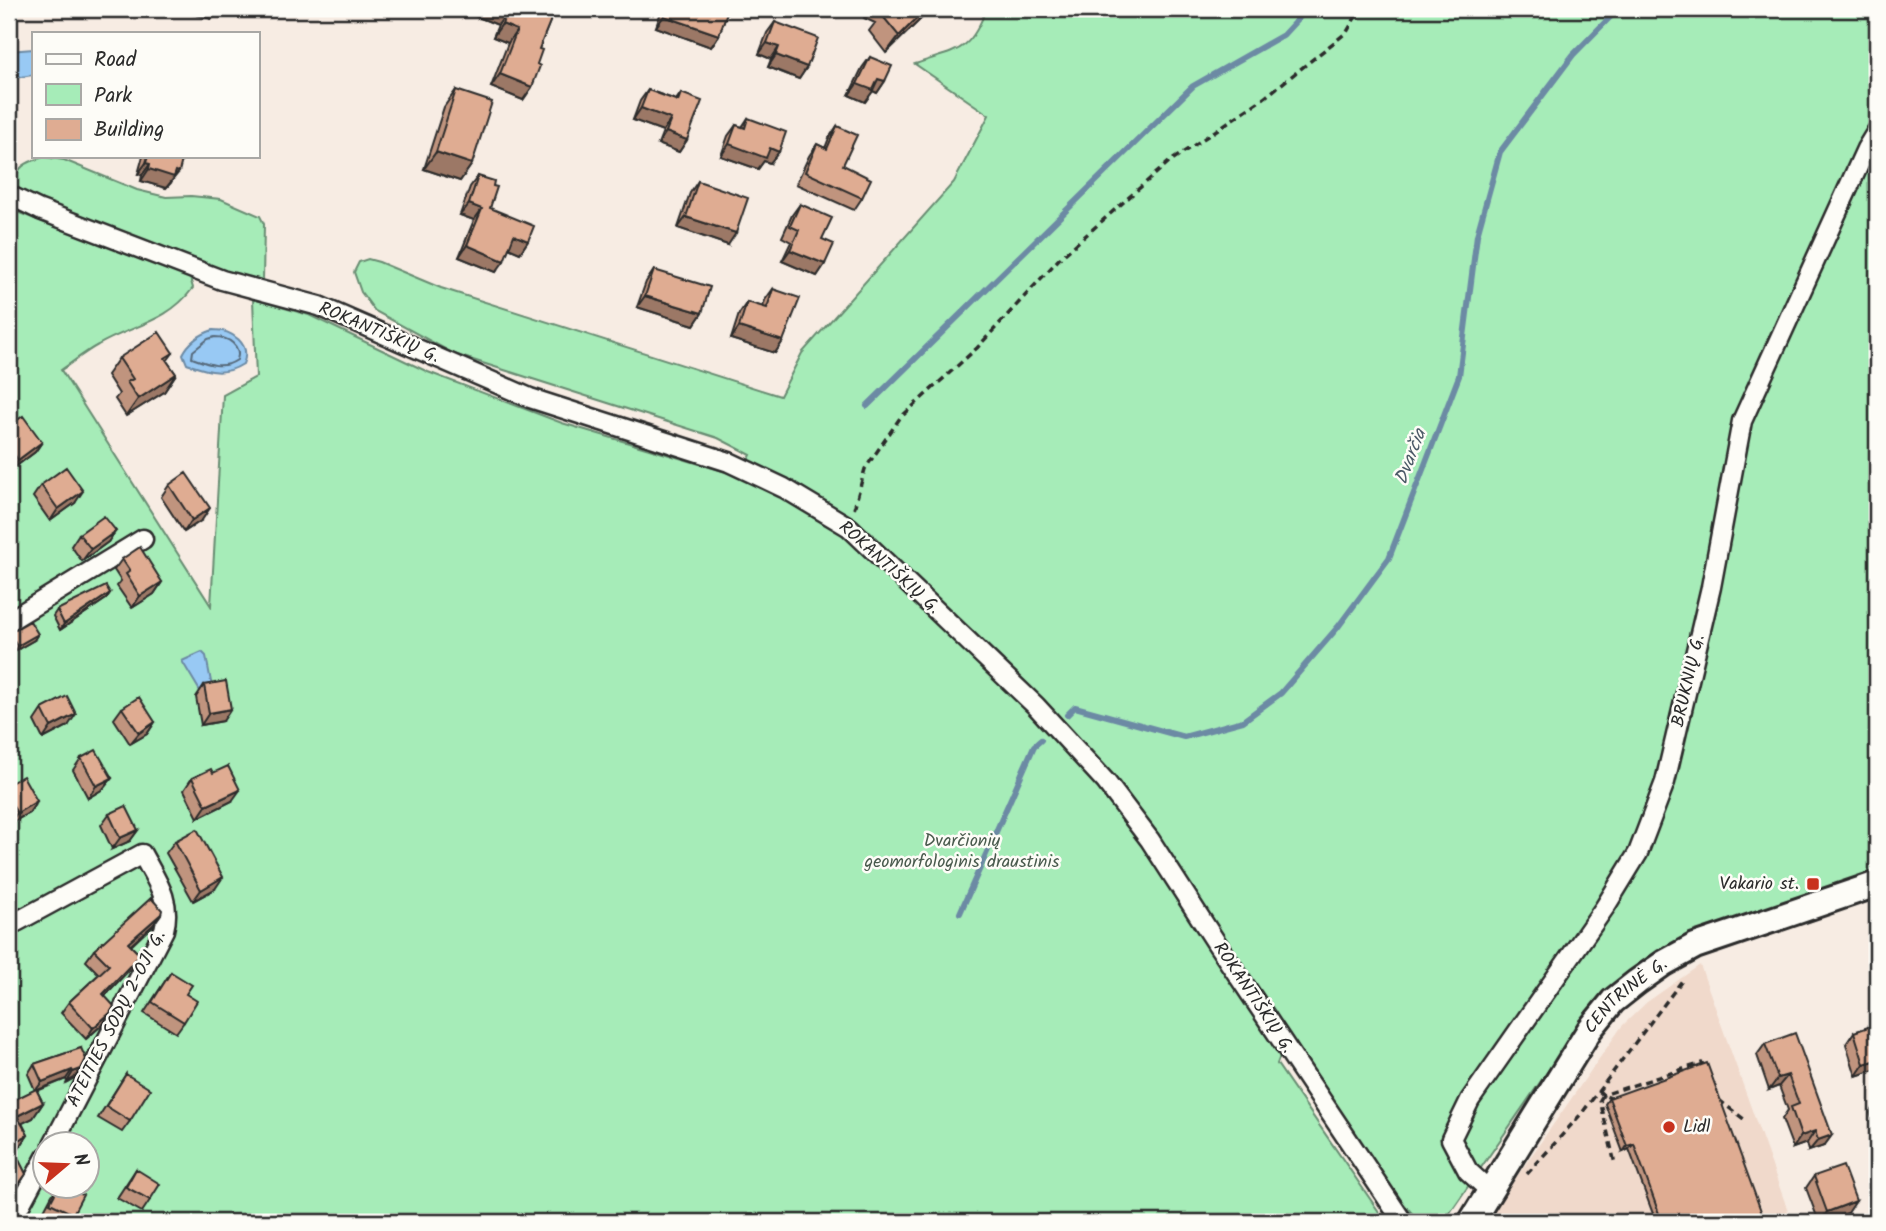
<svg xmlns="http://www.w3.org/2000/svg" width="1886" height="1231" font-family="Kalam,sans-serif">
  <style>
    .built { fill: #f0d9cb }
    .green { fill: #a6ecb8; stroke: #688c72; stroke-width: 2; fill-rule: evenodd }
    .water { fill: #98c9f4; stroke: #6c8aa4; stroke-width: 2 }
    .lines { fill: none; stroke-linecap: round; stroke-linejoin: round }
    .shore { stroke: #576a7b; stroke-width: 2 }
    .stream { stroke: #6c8aa4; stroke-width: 6 }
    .minor-casing { stroke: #2b2b2b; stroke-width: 23 }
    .secondary-casing { stroke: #2b2b2b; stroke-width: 30 }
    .path { stroke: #2b2b2b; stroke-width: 3.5; stroke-dasharray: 7 5; stroke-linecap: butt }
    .minor { stroke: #fdfcf7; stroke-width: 18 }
    .secondary { stroke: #fdfcf7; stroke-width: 24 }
    .wall { fill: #c0947e; stroke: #2b2b2b; stroke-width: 2 }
    .shaded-wall { fill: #9c7866; stroke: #2b2b2b; stroke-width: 2 }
    .building { fill: #dfac92; stroke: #2b2b2b; stroke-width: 2 }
    .poi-dot { fill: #c8321e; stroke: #fdfcf7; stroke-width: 2.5 }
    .labels { text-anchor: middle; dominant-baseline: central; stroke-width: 5; stroke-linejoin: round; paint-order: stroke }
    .street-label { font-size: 18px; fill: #2b2b2b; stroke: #fdfcf7 }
    .park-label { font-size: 18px; fill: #4a5b4e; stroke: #fdfcf7 }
    .poi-label { font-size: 18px; fill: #2b2b2b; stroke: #fdfcf7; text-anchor: end }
    .water-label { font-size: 19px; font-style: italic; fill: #4c5a67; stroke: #fdfcf7 }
  </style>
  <rect width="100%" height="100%" fill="#f7ece3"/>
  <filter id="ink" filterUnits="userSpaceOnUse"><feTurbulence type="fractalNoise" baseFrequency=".0143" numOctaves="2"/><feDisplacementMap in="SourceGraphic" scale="14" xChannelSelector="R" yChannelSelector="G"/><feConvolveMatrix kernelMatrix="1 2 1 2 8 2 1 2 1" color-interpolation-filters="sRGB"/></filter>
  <g filter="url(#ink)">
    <path class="built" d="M1700,965L1792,1222H1485L1622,1026L1647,1002Z"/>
    <path class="green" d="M986,9H1877V873L1696,932L1659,950L1628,973L1599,1001L1561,1052L1449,1214L1432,1221L1416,1218L1389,1187L1287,1037L1277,1064L1386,1222H9V209L190,278L193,288C167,323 132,325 98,345C85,352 73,362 61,370L211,606L223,395L256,377L253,299L309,315L428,372L562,423L740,476L751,455L718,438L454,354L375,311L361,292L354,272L359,262L368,259L379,262L441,288L780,396L802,353L954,182L989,115L915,64C956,50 970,54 986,9ZM46,1144H88V1186H46Z
      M44,157L64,160L137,190L166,197L191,196L221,199L260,216L264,224L263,281L226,275L16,193L13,187C15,167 26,162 44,157Z"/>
    <path class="water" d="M33,49V75L9,79V51Z
      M213,330C232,330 252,344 243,364C223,377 208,371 187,364L183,354C189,342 201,334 213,330Z
      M202,652L206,656L212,687L200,691L182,661Z"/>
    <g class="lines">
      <path class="shore" d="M215,337C228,337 242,346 237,360C222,370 208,364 192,358L193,351L208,339Z"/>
      <path class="stream" d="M867,406L1193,86L1283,35L1307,9
        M1067,715L1075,707L1184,737L1243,721L1281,693L1338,627L1389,558L1459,376L1477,235L1500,152L1573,55L1618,9
        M960,913L1034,746L1041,740"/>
      <defs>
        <path id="minor" d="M9,195L40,210L222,280L319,306L530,398L729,462L784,488L849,527L1036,706L1106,782L1150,840L1219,947L1403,1222
          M9,621L143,539
          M9,926L142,854C156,880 172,900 164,930L53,1144
          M1489,1190L1468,1171L1451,1139L1470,1100L1605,907L1638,853L1665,782L1711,587L1742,421L1866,149L1877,131
          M11,1222L46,1157"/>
        <g id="secondary">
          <path id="s1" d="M1471,1222L1590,1029L1613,1001L1637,982L1664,963L1695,946L1877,884"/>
        </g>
      </defs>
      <use href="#minor" class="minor-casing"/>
      <use href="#secondary" class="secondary-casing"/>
      <path class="path" d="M854,509L865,469L900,418L977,348L1059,259L1169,162L1264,98L1347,32L1360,9
        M1599,1091L1603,1095L1702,1063L1705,1067
        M1613,1099L1603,1095L1600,1100L1615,1164
        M1719,1100L1745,1120
        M1527,1174L1582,1113L1684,978"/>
      <use href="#minor" class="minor"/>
      <use href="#secondary" class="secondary"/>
    </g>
    <path class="wall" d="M458,9H555L539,49L532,87L523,100L491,87L508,43L493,37L498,25Z
      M662,9H728L719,35L711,47L656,27Z
      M868,9H931L886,53L869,31L875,23L864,18Z
      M775,22L807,67L799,79L768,67L771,59L759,54L767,33Z
      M870,57L885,81L877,93L873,91L865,102L849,95L862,68Z
      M456,90L472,164L460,181L424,169L444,107Z
      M648,90L676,100L681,93L687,140L679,152L658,144L663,131L633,120L640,101Z
      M748,118L770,163L764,161L758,169L721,156L728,136L736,125L742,127Z
      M837,126L843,165L862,198L854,210L796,184L809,156L817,144L825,148L829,138Z
      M143,156H183L171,183L166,188L141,181L142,175L138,174Z
      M478,176L493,186L490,208L528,241L520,253L509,248L496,272L459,257L474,220L460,215L470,187Z
      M698,181L728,245L678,228L690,193Z
      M800,204L822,239L825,264L817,276L782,261L791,242L782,237L792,215Z
      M654,270L702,313L694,325L637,307L646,282Z
      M773,289L783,341L775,353L731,339L739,314L747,302L763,307L765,300Z
      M173,353L167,361L176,374L164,392L126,416L115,399L119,394L107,375L119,358Z
      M9,426L42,442L35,452L11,470L9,467Z
      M41,485L75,503L50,521L33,497Z
      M169,485L202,520L184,532L161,497Z
      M79,534L108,542L82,561L71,546Z
      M122,559L162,582L154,594L132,608L117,586L121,581L114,570Z
      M110,593L106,599L60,630L53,616L57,610Z
      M9,633L34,640L13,652L9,645Z
      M204,685L223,721L201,725L196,697Z
      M122,708L155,722L147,734L130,744L114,719Z
      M42,709L68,726L43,739L34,721Z
      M81,758L112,778L103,789L88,798L73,770Z
      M192,778L232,801L198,818L184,790Z
      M9,784L37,801L29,813L9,824Z
      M109,814L138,830L130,841L112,849L101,825Z
      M175,841L215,889L193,901L166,853Z
      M161,914L153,925L131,946L140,955L133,966L104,996L103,1024L86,1039L61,1013L69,1002L99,974L86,961L94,950Z
      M171,972L186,994L184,1022L176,1033L144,1013Z
      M1854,1032L1877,1069L1856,1076L1846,1044Z
      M1765,1044L1832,1135L1824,1146L1809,1151L1807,1143L1793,1148L1782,1119L1788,1110L1779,1086L1769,1090L1757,1055Z
      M81,1048L74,1078L67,1082L66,1079L37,1091L43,1103L33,1118L22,1123L28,1135L18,1150L14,1152L26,1174L9,1199V1100L10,1102L35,1090L28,1074L34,1064Z
      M126,1074L130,1121L122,1132L98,1118Z
      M1609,1098L1765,1222H1656L1629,1149L1623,1152L1605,1104Z
      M1877,1103V1132L1870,1113Z
      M136,1169L150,1200L142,1212L117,1198Z
      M1814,1176L1848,1213L1822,1222H1819L1806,1188Z
      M58,1186L73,1214L67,1222H58L42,1214L52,1195Z"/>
    <path class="shaded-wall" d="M172,9H219L212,19Z
      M458,9H498L507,12L498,25Z
      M807,9H834L829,17Z
      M926,9H931L886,53L899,36Z
      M664,16L719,35L711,47L656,27Z
      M502,24L517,30L508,43L493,37Z
      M767,43L779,47L771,59L759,54Z
      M776,55L807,67L799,79L768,67Z
      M500,74L532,87L523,100L491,87Z
      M878,79L885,81L877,93L873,91L865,102L849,95L857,84Z
      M641,108L671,119L663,131L633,120Z
      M666,132L687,140L679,152L658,144Z
      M729,144L770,148L779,152L770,163L764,161L758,169L721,156Z
      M436,152L472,164L460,181L424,169Z
      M146,163L150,164L142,175L138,174Z
      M149,169L176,171L179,172L166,188L141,181Z
      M469,204L482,209L474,220L460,215Z
      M686,217L736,233L728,245L678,228Z
      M514,235L528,241L520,253L506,247Z
      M467,245L504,261L496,272L459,257Z
      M790,250L825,264L817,276L782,261Z
      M645,296L702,313L694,325L637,307Z
      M739,327L783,341L775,353L731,339Z
      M176,374L164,392L126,416L138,399Z
      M42,442L35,452L11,470L18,460Z
      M83,491L75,503L50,521L58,509Z
      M210,508L202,520L184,532L192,520Z
      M116,531L108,542L82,561L91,549Z
      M162,582L154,594L132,608L140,596Z
      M110,593L106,599L60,630L64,624Z
      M38,634L34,640L13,652L17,646Z
      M231,709L223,721L201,725L209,713Z
      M76,714L68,726L43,739L51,727Z
      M155,722L147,734L130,744L139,733Z
      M112,778L103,789L88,798L96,786Z
      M240,790L232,801L198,818L206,806Z
      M37,801L29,813L9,824L17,813Z
      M138,830L130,841L112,849L120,838Z
      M223,877L215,889L193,901L201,890Z
      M161,914L153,925L121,954L128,943Z
      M140,955L133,966L96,1005L103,994Z
      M110,1013L103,1024L86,1039L93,1028Z
      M16,1055L9,1065V1059Z
      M1877,1060V1069L1856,1076L1864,1064Z
      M81,1069L74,1078L67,1082L73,1072Z
      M72,1070L66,1079L35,1091L42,1082Z
      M1788,1075L1779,1086L1769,1090L1778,1078Z
      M43,1103L33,1118L9,1130L17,1116Z
      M1815,1131L1807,1143L1793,1148L1801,1136Z
      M28,1135L18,1150L9,1155L11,1144Z
      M1832,1135L1824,1146L1809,1151L1818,1140Z
      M1634,1144L1629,1149L1623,1152L1627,1146Z
      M1856,1201L1848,1213L1820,1222L1827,1212Z"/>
    <path class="building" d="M498,9H555L539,49L542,50L537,64L540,66L532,87L500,74L517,30L502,24L507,12Z
      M666,9H728L719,35L664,16Z
      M886,9H926L899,36L881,14Z
      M775,22L818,38L807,67L776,55L779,47L767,43Z
      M870,57L892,66L885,81L878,79L873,90L857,84Z
      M456,90L492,102L472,164L436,152Z
      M648,90L678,101L681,93L702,101L687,140L666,132L671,119L641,108Z
      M748,118L786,132L779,152L770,148L766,158L729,144L736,125L745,128Z
      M837,126L857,135L843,165L871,179L862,198L805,172L817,144L827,149Z
      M148,156H183L179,172L176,171L174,177L149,169L150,164L146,163Z
      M478,176L494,181L493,186L497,187L490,208L534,226L528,241L514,235L504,261L467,245L482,209L469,204Z
      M698,181L748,198L736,233L686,217Z
      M800,204L832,218L822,239L834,244L825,264L790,250L799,230L790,226Z
      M654,270L710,287L702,313L645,296Z
      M773,289L800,298L783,341L739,327L747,302L767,308Z
      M159,332L173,353L165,358L176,374L138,399L127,382L133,379L119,358Z
      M23,416L42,442L18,460L14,454L9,459V426Z
      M66,467L83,491L58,509L41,485Z
      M186,473L210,508L192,520L169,485Z
      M104,516L116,531L91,549L79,534Z
      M140,547L162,582L140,596L126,574L130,571L122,559Z
      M106,586L110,593L64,624L57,610Z
      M30,621L38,634L17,646L9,633Z
      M226,681L231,709L209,713L204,685Z
      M67,696L76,714L51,727L42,709Z
      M139,697L155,722L139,733L122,708Z
      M96,750L112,778L96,786L81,758Z
      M228,766L240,790L206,806L192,778L211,769L213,773Z
      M23,776L37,801L17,813L11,803L9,804V784Z
      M126,806L138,830L120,838L109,814Z
      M197,829L223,877L201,890L175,841Z
      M151,898L162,910L161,914L128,943L140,955L103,994L114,1006L110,1013L93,1028L69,1002L109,965L94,950Z
      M171,972L192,985L186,994L197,1001L184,1022L152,1002Z
      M1877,1024V1060L1864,1064L1854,1032Z
      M1795,1033L1832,1135L1818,1140L1815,1131L1801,1136L1791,1107L1799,1104L1788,1075L1778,1078L1765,1044Z
      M9,1043L16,1055L9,1059Z
      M81,1048L86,1059L81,1069L73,1072L72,1070L42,1082L34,1064Z
      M1707,1063L1765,1222H1662L1634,1144L1627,1146L1609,1098Z
      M126,1074L150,1089L130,1121L106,1106Z
      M36,1089L43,1103L17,1116L28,1135L11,1144L26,1174L16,1188L9,1174V1100L10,1102Z
      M88,1150L95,1154L88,1168Z
      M1843,1166L1856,1201L1827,1212L1814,1176Z
      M136,1169L160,1184L150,1200L126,1187Z
      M59,1186H64L83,1195L73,1214L50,1203Z"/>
  </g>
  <g class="poi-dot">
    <rect x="1806" y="877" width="14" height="14" rx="3.5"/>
    <circle cx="1669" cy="1127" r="7"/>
  </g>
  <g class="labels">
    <g class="street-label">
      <text transform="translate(379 333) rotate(23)">ROKANTIŠKIŲ G.</text>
      <text transform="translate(889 568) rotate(42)">ROKANTIŠKIŲ G.</text>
      <text transform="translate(1689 681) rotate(-77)">BRUKNIŲ G.</text>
      <text transform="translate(1253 998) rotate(56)">ROKANTIŠKIŲ G.</text>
      <text stroke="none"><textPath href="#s1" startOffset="276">CENTRINĖ G.</textPath></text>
      <text transform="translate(117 1019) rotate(-63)">ATEITIES SODŲ 2-OJI G.</text>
    </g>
    <g class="park-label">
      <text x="962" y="841">Dvarčionių<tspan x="962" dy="21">geomorfologinis draustinis</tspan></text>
    </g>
    <g class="poi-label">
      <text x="1799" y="884">Vakario st.</text>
      <text x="1683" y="1127" text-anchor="start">Lidl</text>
    </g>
    <g class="water-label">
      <text transform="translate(1411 457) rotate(-69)">Dvarčia</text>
    </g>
  </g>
  <rect width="1886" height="1231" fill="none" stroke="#fdfcf7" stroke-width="35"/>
  <rect x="18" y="18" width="1851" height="1196" fill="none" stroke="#2b2b2b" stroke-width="2.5" filter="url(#ink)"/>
  <rect x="32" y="32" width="228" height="126" fill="#fdfcf7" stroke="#a9a8a5" stroke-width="2"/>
  <rect x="46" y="54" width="35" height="10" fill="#fdfcf7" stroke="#a9a8a5" stroke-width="2"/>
  <text x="94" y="66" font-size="21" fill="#2b2b2b">Road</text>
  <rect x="46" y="84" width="35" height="21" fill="#a6ecb8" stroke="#a9a8a5" stroke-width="2"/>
  <text x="94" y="102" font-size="21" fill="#2b2b2b">Park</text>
  <rect x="46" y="119" width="35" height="21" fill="#dfac92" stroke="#a9a8a5" stroke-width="2"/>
  <text x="94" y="136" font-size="21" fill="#2b2b2b">Building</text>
  <g transform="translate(66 1165) rotate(71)"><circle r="33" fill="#fdfcf7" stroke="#a9a8a5" stroke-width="2"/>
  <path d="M0-5L12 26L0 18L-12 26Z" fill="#c8321e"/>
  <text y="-10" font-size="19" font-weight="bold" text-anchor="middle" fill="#2b2b2b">N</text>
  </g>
</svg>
